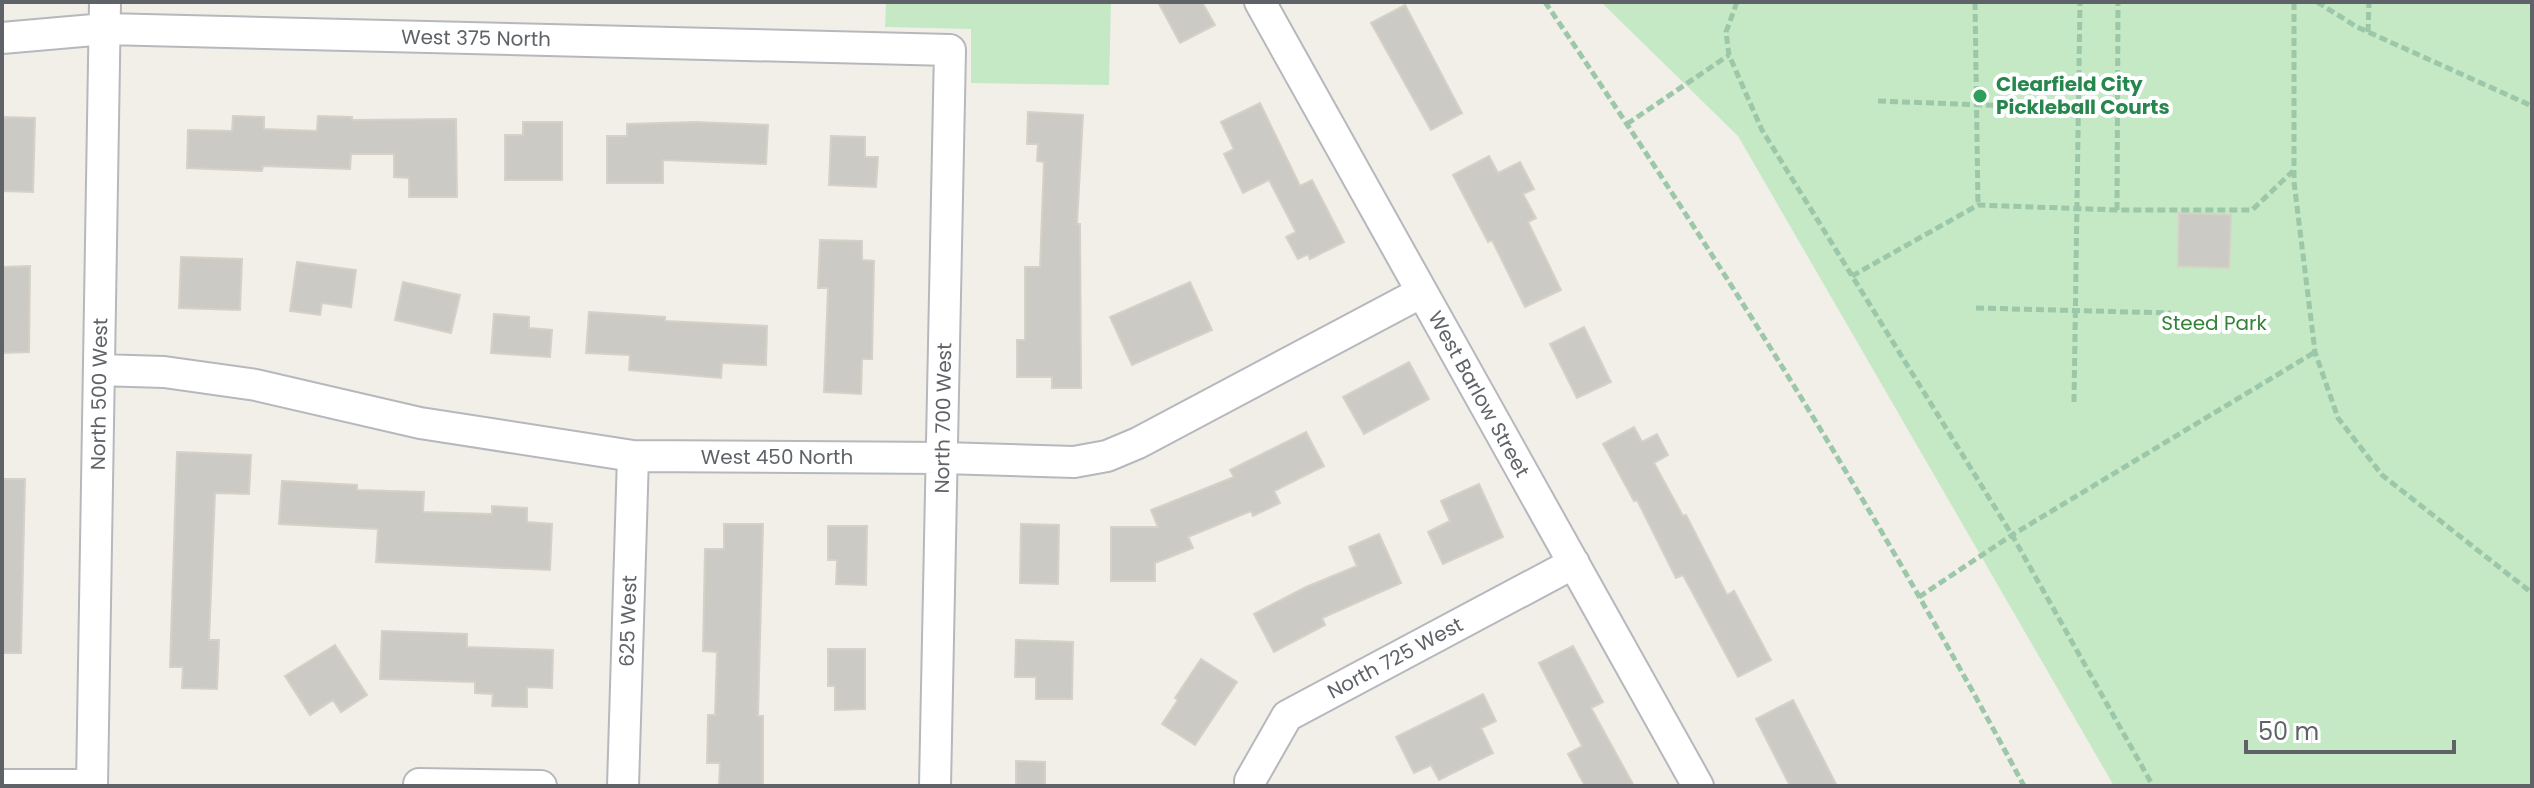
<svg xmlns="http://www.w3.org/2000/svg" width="2534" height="788" font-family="Poppins,sans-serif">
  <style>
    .green { fill: #c5e8c5 }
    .building { fill: #cccac5; stroke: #d6d1c6; stroke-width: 2 }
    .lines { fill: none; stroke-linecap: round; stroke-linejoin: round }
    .minor-casing { stroke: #b5b8bc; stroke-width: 34 }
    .path { stroke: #9cc7a9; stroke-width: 5; stroke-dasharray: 8 4; stroke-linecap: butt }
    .minor { stroke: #fff; stroke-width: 30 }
    .leisure-dot { fill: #2e9e5b; stroke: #fff; stroke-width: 3 }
    .labels { text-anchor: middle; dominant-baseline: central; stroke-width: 8; stroke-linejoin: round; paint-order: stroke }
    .street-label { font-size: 20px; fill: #5f6368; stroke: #fff }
    .leisure-label { font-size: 20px; font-weight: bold; fill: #27864d; stroke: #fff; text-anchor: start }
    .park-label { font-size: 20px; fill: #348238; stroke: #fff }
  </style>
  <rect width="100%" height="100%" fill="#f1efe8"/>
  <path class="green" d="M886,2H1111L1109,85L971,83V29L885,27Z
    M1601,2H2532V786H2114L1738,136Z"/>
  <path class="building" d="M1158,2H1202L1215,25L1180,43Z
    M1405,5L1462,113L1431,130L1371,23Z
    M1260,103L1300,186L1312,180L1344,242L1310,259L1308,254L1298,259L1286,237L1296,232L1269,180L1243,193L1224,154L1234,149L1221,122Z
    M1028,112L1083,115L1077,224H1080L1081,388H1052V377H1017V340H1025V267H1040L1044,162L1037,161L1038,144H1027Z
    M233,116L264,117V129L317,131L318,116L352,117V120L456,119L457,197H409V178L394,177V154H351L350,169L263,166L262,171L187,168L188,130L232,131Z
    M2,117L35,118L33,192L2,191Z
    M523,122H562V180H505V135H523Z
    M695,122L768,125L766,164L663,160V183H607V136H627V124Z
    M831,136L865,137V157H878L876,187L829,185Z
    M1489,156L1498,173L1520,162L1534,189L1523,194L1536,218L1528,222L1561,290L1525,307L1492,240L1488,242L1453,175Z
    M2179,213L2231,215L2229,268L2178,266Z
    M820,240L862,241V260L874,261L872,359H862L861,394L824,392L828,288H818Z
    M181,257L242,259L240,310L179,308Z
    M297,262L356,270L351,307L322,303L320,315L290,311Z
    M30,266L29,352L2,353V267Z
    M403,282L460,295L451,333L395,320Z
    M1190,282L1212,330L1132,365L1110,317Z
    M589,312L665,317V321L767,326L766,365L722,363L721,378L629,370L630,355L586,353Z
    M494,314L529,317V328L552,330L550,357L491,353Z
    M1584,327L1611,382L1577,398L1550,344Z
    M1409,362L1429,399L1364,434L1343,397Z
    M1634,427L1642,442L1657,434L1668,455L1654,463L1683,516L1686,515L1727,595L1734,591L1771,660L1738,677L1683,575L1676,578L1637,500L1634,501L1603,444Z
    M1306,432L1324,466L1274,491L1280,503L1253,516L1251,511L1188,537L1193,548L1155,563V581H1111V527H1158L1151,510L1234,477L1230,470Z
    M177,452L251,455L249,494L215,493L209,640H219L217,689L182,688L183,667H170Z
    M2,479H25L21,653H2Z
    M282,481L357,485V490L424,492L423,512L492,514V506L527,508V522L552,524L550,570L376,562L378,529L279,524Z
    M1479,484L1503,537L1443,564L1428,532L1450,521L1441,501Z
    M724,524H763L758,716H763V786H719L720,763H707L708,715H715L717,652L703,651L705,549H724Z
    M1021,524L1059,525L1058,584L1020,583Z
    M828,526H867L866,585L836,584L837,560H828Z
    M1379,534L1401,583L1322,618L1325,625L1274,652L1254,614L1306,587L1357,566L1349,547Z
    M382,631L467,634V647L553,650L552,688L527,687V707L492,706L493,694L475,693V682L380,679Z
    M1016,640L1073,642L1072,699H1036V677H1015Z
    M335,645L367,695L341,712L333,700L310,715L285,676Z
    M1573,646L1603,702L1591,708L1634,786H1585L1568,754L1582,746L1539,663Z
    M828,649H865V709L835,710V686H828Z
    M1201,659L1237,682L1195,745L1162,724L1178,700L1175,698Z
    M1483,694L1496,721L1481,728L1493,753L1439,780L1431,765L1414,773L1396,737Z
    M1793,700L1837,786H1790L1756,719Z
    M1016,761L1045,762V786H1016Z"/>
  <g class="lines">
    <defs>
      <path id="minor" d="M1260,2L1698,786
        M2,38L105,29L950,50L935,786
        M99,370L164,372L256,385L420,423L633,456L943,458L1074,462L1107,456L1138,443L1422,292
        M419,784L541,786
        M2,785H92L105,2
        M623,786L633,456
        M1250,786V781L1287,716L1574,563"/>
    </defs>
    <use href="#minor" class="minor-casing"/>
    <path class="path" d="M1545,2C1717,255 1880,516 2024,786
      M1737,2L1726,32L1729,55L1762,130L2012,535L2153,786
      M1975,2L1978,205
      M2294,2V182L2315,352L2338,418L2382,475L2532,593
      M2317,2L2357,27L2532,106
      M2368,32L2369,2
      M1878,101L2118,110
      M1627,124L1729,55
      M2117,210L2118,2
      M1852,276L1978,205L2117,210H2252L2293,171
      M1976,308L2171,313
      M2074,402L2080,2
      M1919,597L2012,535L2315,352"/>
    <use href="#minor" class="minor"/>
  </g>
  <circle class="leisure-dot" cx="1980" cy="96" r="8"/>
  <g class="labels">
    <g class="street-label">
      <text transform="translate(476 38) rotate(1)">West 375 North</text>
      <text transform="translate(99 394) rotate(-89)">North 500 West</text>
      <text transform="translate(1479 394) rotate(61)">West Barlow Street</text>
      <text transform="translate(943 418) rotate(-89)">North 700 West</text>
      <text x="777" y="457">West 450 North</text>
      <text transform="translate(628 621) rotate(-88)">625 West</text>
      <text transform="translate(1395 658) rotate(-28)">North 725 West</text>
    </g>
    <g class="leisure-label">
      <text x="1996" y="84">Clearfield City<tspan x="1996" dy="23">Pickleball Courts</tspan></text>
    </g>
    <g class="park-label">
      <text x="2214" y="323">Steed Park</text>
    </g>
  </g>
  <rect width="2534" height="788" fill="none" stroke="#5f6368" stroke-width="8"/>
  <path d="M2246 740v12h208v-12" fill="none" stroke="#5f6368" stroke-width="4"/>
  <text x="2258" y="740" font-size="24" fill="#5f6368" stroke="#ffffff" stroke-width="6" paint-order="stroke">50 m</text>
</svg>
